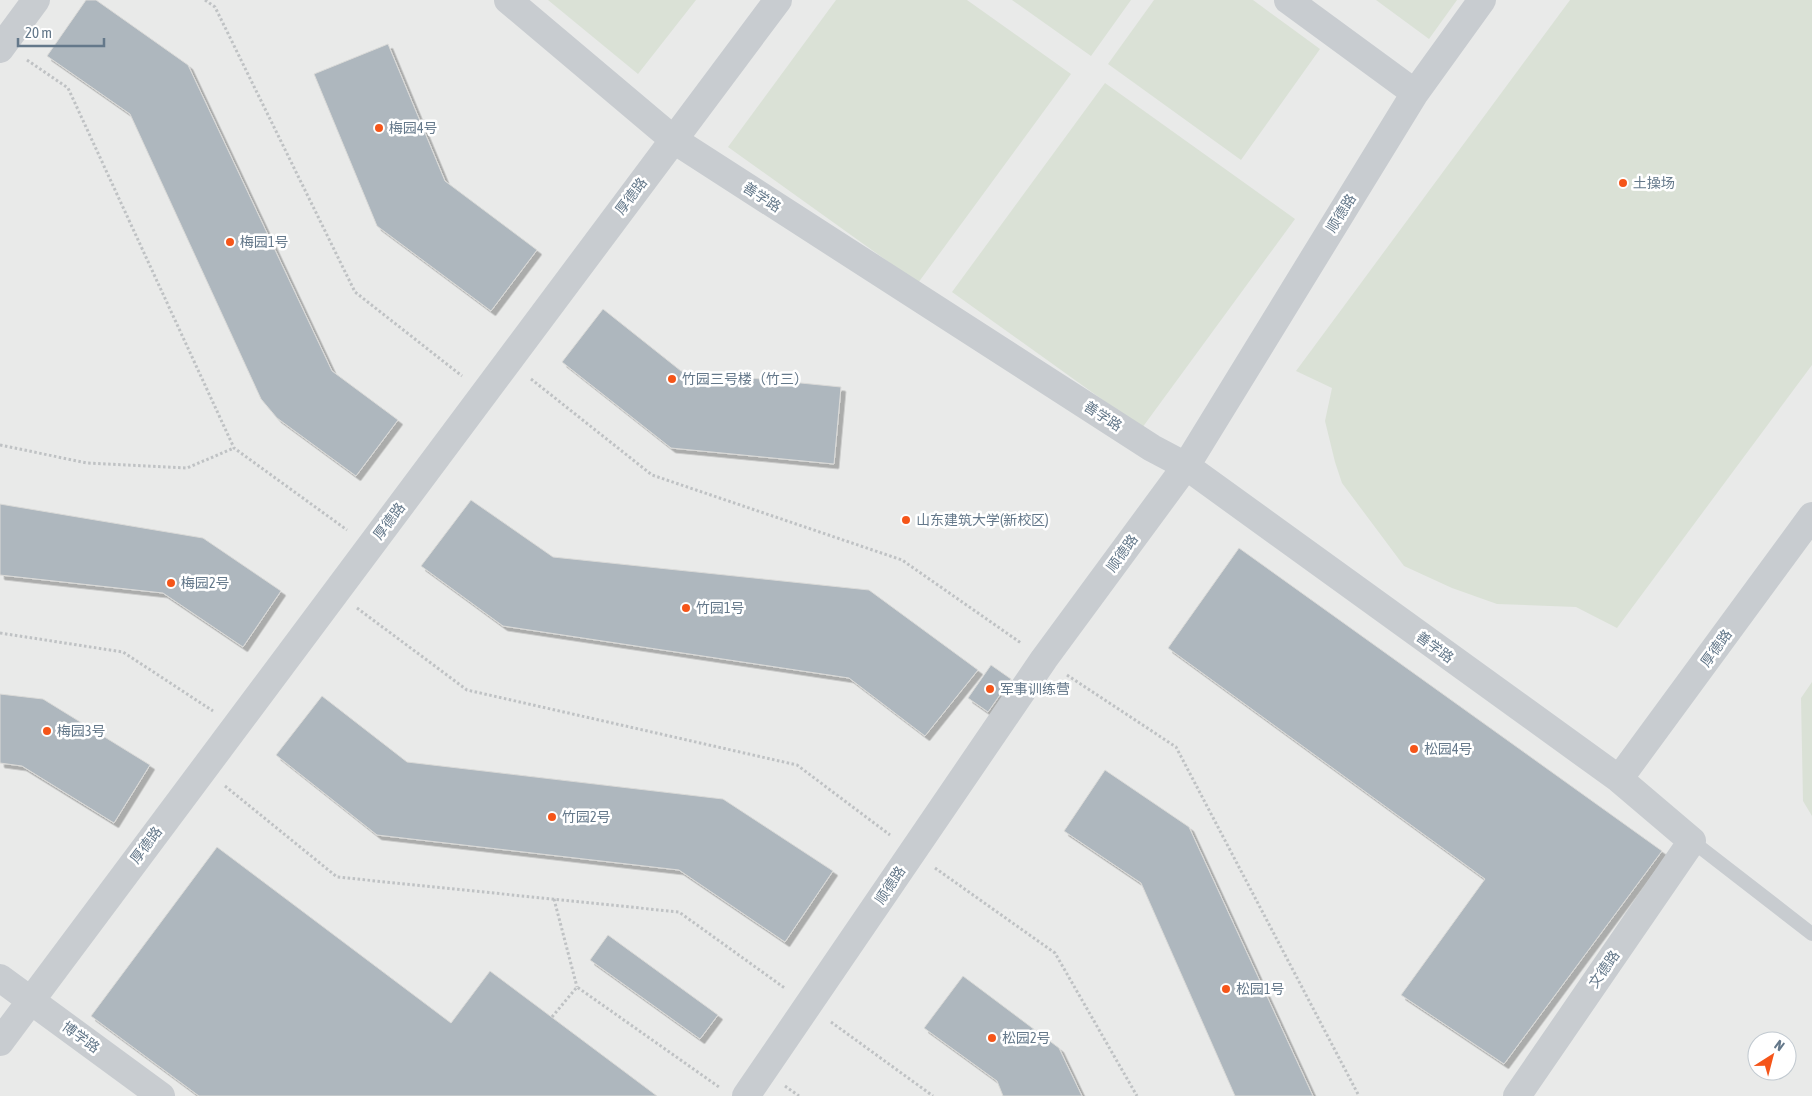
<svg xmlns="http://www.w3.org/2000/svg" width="1812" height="1096" font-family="'Asap Condensed','Noto Sans SC',sans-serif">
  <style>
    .built { fill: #e9eae9; fill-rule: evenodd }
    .green { fill: #dae1d6 }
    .building { fill: #aeb7be; stroke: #dadad8; filter: url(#shadow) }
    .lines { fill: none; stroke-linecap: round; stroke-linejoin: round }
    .path { stroke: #bfc2c4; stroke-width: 3; stroke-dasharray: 2.5 2.5; stroke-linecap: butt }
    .service { stroke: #c8ccd0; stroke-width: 14 }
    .minor { stroke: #c8ccd0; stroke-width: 28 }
    .poi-dot { fill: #f55519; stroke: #fff; stroke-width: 2 }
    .labels { text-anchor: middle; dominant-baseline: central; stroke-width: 5; stroke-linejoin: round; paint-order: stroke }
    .poi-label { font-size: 14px; fill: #64788a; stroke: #fff; text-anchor: start }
    .street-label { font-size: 14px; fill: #64788a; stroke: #fff }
  </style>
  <defs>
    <filter id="shadow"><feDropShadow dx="4.5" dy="4.5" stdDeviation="0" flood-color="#0004"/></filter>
  </defs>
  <rect width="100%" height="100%" fill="#f9f9f6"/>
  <path class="built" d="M0,0H1812V1096H0ZM1757,1041H1787V1071H1757Z"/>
  <path class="green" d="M548,0H696L638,74Z
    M836,0H967L1071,74L918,283L728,147Z
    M1012,0H1131L1091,56Z
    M1154,0H1253L1320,49L1241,160L1108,64Z
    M1376,0H1457L1429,39Z
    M1570,0H1812V365L1617,628L1576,607L1497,604L1452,588L1404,566L1342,483L1335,462L1325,421L1332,388L1296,371Z
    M1105,83L1295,219L1142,428L952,292Z
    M1812,682V816L1803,801L1801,698Z"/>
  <path class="building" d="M86,0H96L188,65L332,371L398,420L356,476L277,418L261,399L130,114L47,56Z
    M388,44L445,181L537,250L491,311L377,226L314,74Z
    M603,309L681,371L841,387L834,464L671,448L562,362Z
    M471,500L553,557L869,590L978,670L925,736L849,678L503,626L421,566Z
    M0,504L203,538L281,591L243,647L163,593L0,575Z
    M1239,548L1662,851L1504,1064L1401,995L1485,879L1168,648Z
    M991,665L1011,679L988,712L968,698Z
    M0,694L43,699L150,765L114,823L22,766L0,763Z
    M322,696L407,762L723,799L833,871L785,942L679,870L377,835L276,755Z
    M1105,770L1189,827L1313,1096H1235L1141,883L1064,831Z
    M217,847L451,1023L490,971L657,1096H199L91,1016Z
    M608,935L718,1015L700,1039L590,960Z
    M963,976L1059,1048L1082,1096H1003L997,1081L924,1028Z"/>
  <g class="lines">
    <path class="path" d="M205,0L215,7L355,292L462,376
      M27,60L68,88L234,448L347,530
      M531,379L652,475L902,560L1021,643
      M0,445L87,463L187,468L234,448
      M357,608L467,690L797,765L890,835
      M0,633L123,652L213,711
      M1067,675L1176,747L1359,1096
      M225,786L337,877L679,912L786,989
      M935,868L1055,953L1137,1096
      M554,899L577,987
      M552,1017L577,987L719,1087
      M831,1022L933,1096
      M785,1086L799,1096"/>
    <path class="service" d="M1692,841L1812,934"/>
    <path class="minor" d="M508,0L674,140L1152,448L1186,466L1619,779L1692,841L1517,1096
      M1288,0L1415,93
      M0,49L36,0
      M1619,779L1812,516
      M0,978L161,1096
      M0,1042L778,0
      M746,1096L1044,659L1186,466L1415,93L1482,0"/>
  </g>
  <g class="poi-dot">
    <circle cx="379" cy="128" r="5"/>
    <circle cx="1623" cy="183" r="5"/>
    <circle cx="230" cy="242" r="5"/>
    <circle cx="672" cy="379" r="5"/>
    <circle cx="906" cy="520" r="5"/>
    <circle cx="171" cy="583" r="5"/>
    <circle cx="686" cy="608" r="5"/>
    <circle cx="990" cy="689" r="5"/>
    <circle cx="47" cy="731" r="5"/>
    <circle cx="1414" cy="749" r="5"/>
    <circle cx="552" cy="817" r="5"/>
    <circle cx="1226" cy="989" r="5"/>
    <circle cx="992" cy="1038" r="5"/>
  </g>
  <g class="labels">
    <g class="poi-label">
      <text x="389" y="128">梅园4号</text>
      <text x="1633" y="183">土操场</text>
      <text x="240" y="242">梅园1号</text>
      <text x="682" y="379">竹园三号楼（竹三）</text>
      <text x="916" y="520">山东建筑大学(新校区)</text>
      <text x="181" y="583">梅园2号</text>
      <text x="696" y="608">竹园1号</text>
      <text x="1000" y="689">军事训练营</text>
      <text x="57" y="731">梅园3号</text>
      <text x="1424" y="749">松园4号</text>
      <text x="562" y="817">竹园2号</text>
      <text x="1236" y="989">松园1号</text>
      <text x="1002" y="1038">松园2号</text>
    </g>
    <g class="street-label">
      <text transform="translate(631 196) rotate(-53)">厚德路</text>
      <text transform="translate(762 197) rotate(33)">善学路</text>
      <text transform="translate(1341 213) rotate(-58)">顺德路</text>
      <text transform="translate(1103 416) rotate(33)">善学路</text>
      <text transform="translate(389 521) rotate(-53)">厚德路</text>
      <text transform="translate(1122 553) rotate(-54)">顺德路</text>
      <text transform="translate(1435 647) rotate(36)">善学路</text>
      <text transform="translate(1716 648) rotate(-54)">厚德路</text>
      <text transform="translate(146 845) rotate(-53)">厚德路</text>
      <text transform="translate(890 885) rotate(-56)">顺德路</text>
      <text transform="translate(1604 969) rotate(-55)">文德路</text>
      <text transform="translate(81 1037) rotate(36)">博学路</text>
    </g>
  </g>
  <g transform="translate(1772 1056) rotate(36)"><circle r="24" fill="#ffffff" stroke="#c1c9d0"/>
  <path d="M0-4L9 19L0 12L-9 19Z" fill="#f55519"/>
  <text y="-8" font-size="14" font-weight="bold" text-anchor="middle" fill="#64788a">N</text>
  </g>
  <path d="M18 38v8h86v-8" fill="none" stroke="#64788a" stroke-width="2.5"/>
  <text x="25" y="38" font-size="15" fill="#64788a" stroke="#ffffff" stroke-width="4" paint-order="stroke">20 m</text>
</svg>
